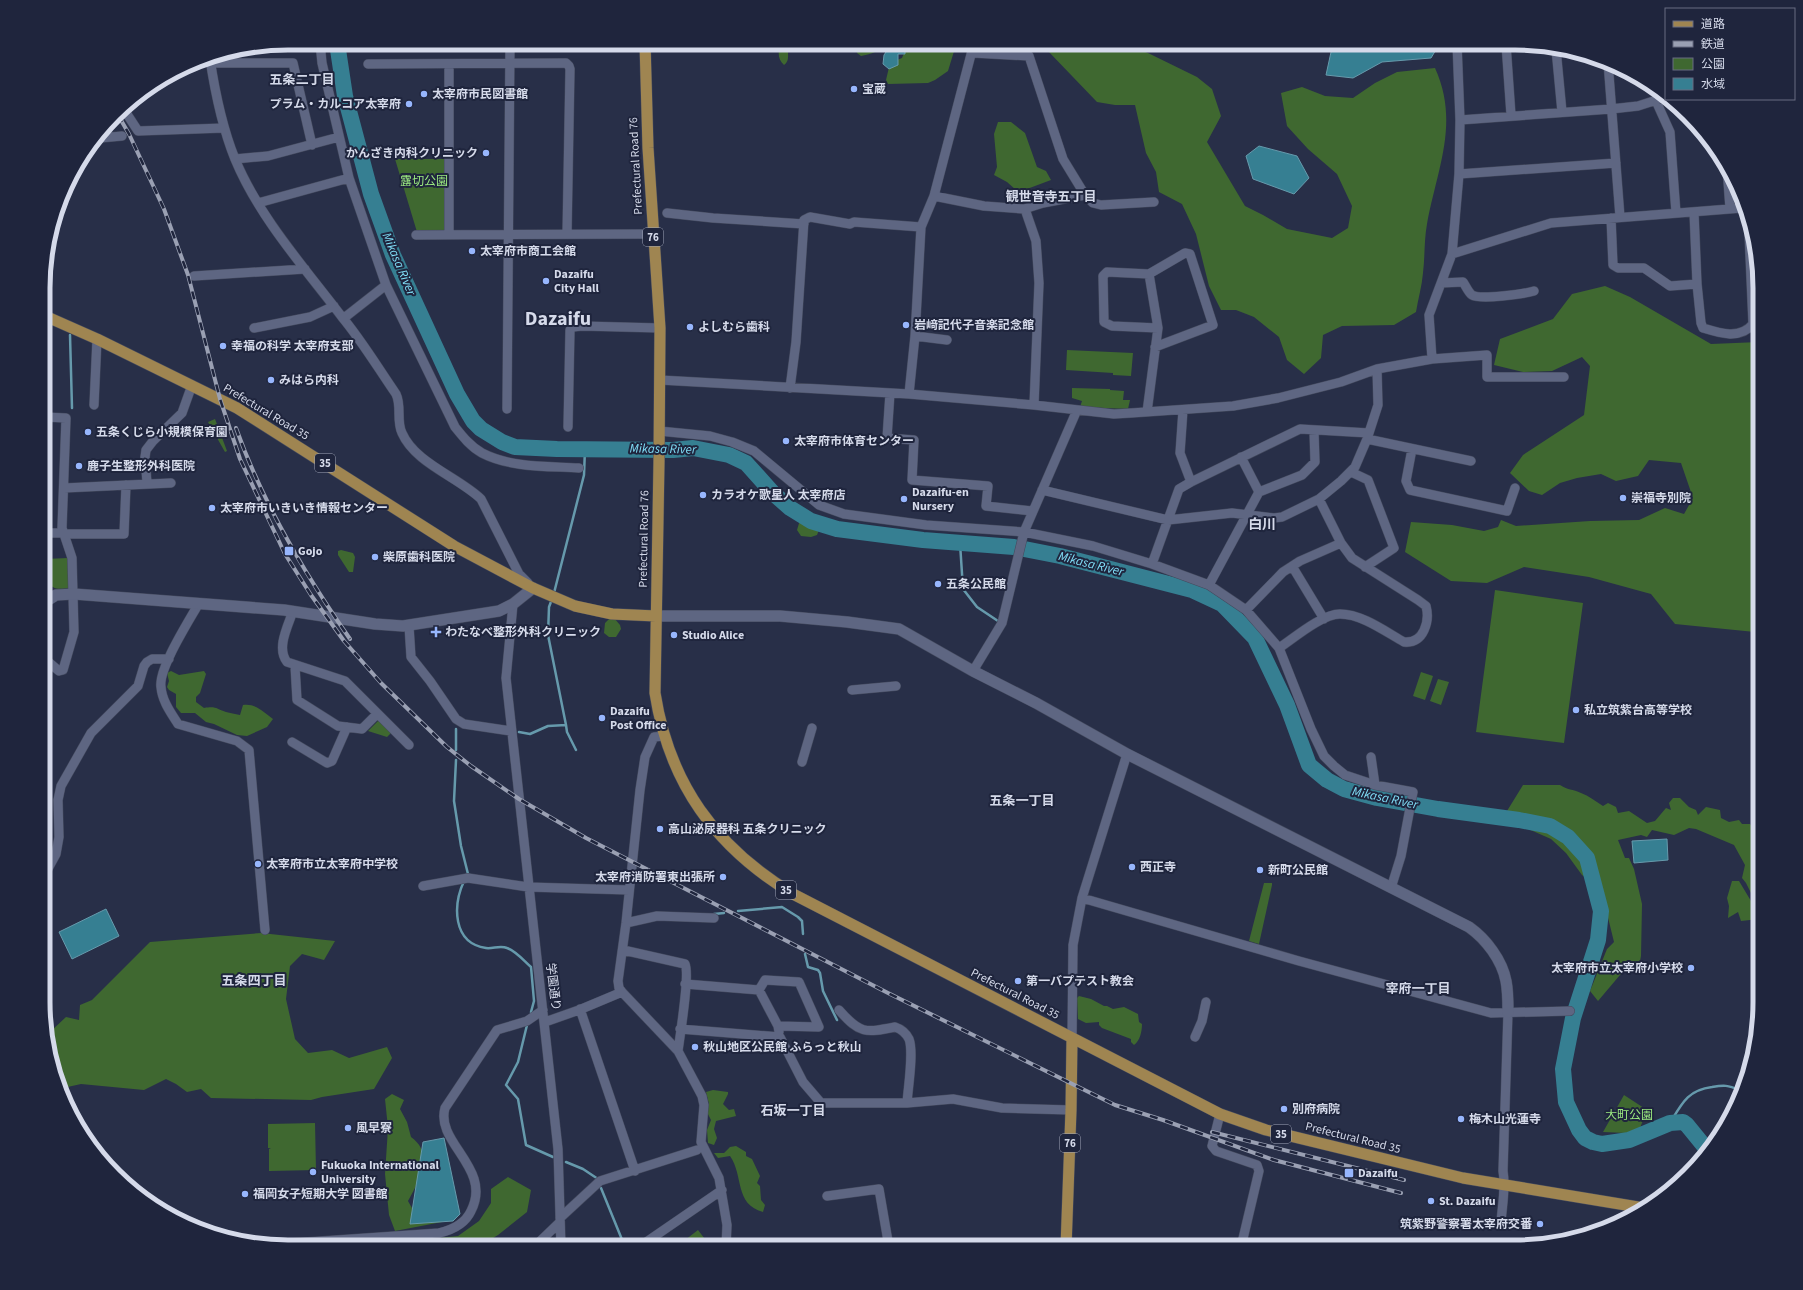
<svg xmlns="http://www.w3.org/2000/svg" width="1803" height="1290" font-family="'Source Sans 3','Noto Sans JP',sans-serif">
  <style>
    .green { fill: #3f6830 }
    .water { fill: #367f92; stroke: #669aac }
    .lines { fill: none; stroke-linecap: round; stroke-linejoin: round }
    .stream { stroke: #669aac; stroke-width: 2.5 }
    .river { stroke: #367f92; stroke-width: 16 }
    .minor-casing { stroke: #444a5e; stroke-width: 10 }
    .tertiary-casing { stroke: #444a5e; stroke-width: 12 }
    .primary-casing { stroke: #444a5e; stroke-width: 12 }
    .minor { stroke: #5e6682; stroke-width: 9 }
    .tertiary { stroke: #5e6682; stroke-width: 11 }
    .primary { stroke: #9f8551; stroke-width: 11 }
    .rail-casing { stroke: #9aa0b3; stroke-width: 4 }
    .rail { stroke: #1f253d; stroke-width: 2.5; stroke-dasharray: 8; stroke-linecap: butt }
    .poi-dot { fill: #97b6fd; stroke: #1f253d; stroke-width: 1.5 }
    .labels { text-anchor: middle; dominant-baseline: central; stroke-width: 4; stroke-linejoin: round; paint-order: stroke }
    .shield { fill: #1f253d; stroke: #9ea4b6; stroke-width: 1 }
    .shield-label { font-size: 11px; font-weight: bold; fill: #d5daea }
    .poi-label { font-size: 12px; font-weight: bold; fill: #d5daea; stroke: #1f253d; text-anchor: start }
    .street-label { font-size: 12px; fill: #d5daea; stroke: #1f253d }
    .park-label { font-size: 12px; fill: #9cea80; stroke: #1f253d }
    .neighbourhood-label { font-size: 13px; font-weight: bold; fill: #d5daea; stroke: #1f253d }
    .water-label { font-size: 13px; font-style: italic; fill: #81def7; stroke: #1f253d }
    .quarter-label { font-size: 14px; font-weight: bold; fill: #d5daea; stroke: #1f253d }
    .town-label { font-size: 20px; font-weight: bold; fill: #d5daea; stroke: #1f253d }
    .rim { fill: none; stroke: #d5daea; stroke-width: 5 }
  </style>
  <rect width="100%" height="100%" fill="#282f48"/>
  <path class="green" d="M781,43H794L788,51C788,57 789,61 784,65C777,59 778,51 781,43Z
    M860,43H885C880,52 870,54 861,56L857,53Z
    M908,43H955V48L948,71L935,80L928,83L888,84L886,80L890,63L902,58Z
    M1051,43H1122L1148,53L1197,77L1212,89L1221,116L1207,142L1245,206L1263,215L1287,229L1332,238L1348,228L1352,206L1337,174L1308,149L1287,126L1281,93L1302,87L1325,96L1353,98L1375,83L1397,72L1435,68C1460,123 1437,169 1427,224C1424,240 1425,257 1423,273C1422,286 1418,299 1416,312L1394,325L1342,326L1323,335L1321,358L1304,374L1287,360L1279,337L1254,317L1236,310H1221L1209,286L1196,234L1182,204L1159,192L1156,172L1146,153L1135,105H1115L1097,102L1048,51Z
    M998,122H1011L1025,133L1037,167L1046,171L1051,180L1027,189L1016,190L1007,182L994,175L997,167L994,134Z
    M395,159H446V228L442,232H417Z
    M1605,286L1630,297L1711,344L1759,342V530L1758,534L1755,632L1675,624L1651,594L1589,577L1524,567L1487,583L1451,581L1405,552L1411,522L1452,525L1484,531L1498,527L1501,520L1516,526L1590,521L1639,520L1665,508L1684,514L1693,498L1681,463L1649,460L1638,476L1616,481L1601,474L1577,478L1560,483L1542,495L1529,491L1510,473L1523,455L1584,415L1590,366L1582,357L1552,371L1523,372L1494,365L1500,339L1553,319L1572,294Z
    M1067,350L1133,353L1131,376L1113,375V373L1066,370Z
    M1072,388L1110,389V390L1124,391L1123,400H1130L1128,409L1080,407L1082,401L1072,398Z
    M215,419L227,451L225,452L208,422Z
    M807,516L811,517L814,524L823,527L822,530H819L817,535L811,537L801,536L797,530L800,520Z
    M341,550L353,553L355,557L353,572H349L338,555V551Z
    M68,558L72,588C57,589 55,591 45,580V559Z
    M1495,590L1583,603L1564,743L1476,732Z
    M610,618H614L620,625L621,629L616,637H609L604,633L605,623Z
    M171,671L179,675L204,671L206,674L200,693L196,697V702L204,708C217,706 216,709 226,712C230,713 235,714 240,715L243,705C255,703 264,712 273,719L267,727L247,736L237,735L214,724L206,722L195,713H181L176,707V694L169,690L167,687L169,681L167,673Z
    M1421,672L1433,676L1425,700L1413,696Z
    M1438,679L1449,682L1441,705L1430,701Z
    M379,720L391,733L387,737L368,731Z
    M1523,785H1560C1567,790 1573,789 1581,793C1589,796 1595,801 1603,806L1608,803L1616,807L1618,813L1629,811L1647,823L1655,821L1666,808L1671,810L1669,803L1673,798H1680L1689,807L1696,810L1698,815L1706,807L1720,810L1721,818L1729,822L1739,820L1742,824H1750L1756,832L1759,834V863L1755,865L1756,870L1759,873L1755,879L1751,893L1746,883L1742,878L1745,865L1734,845L1696,829L1689,828L1674,835L1652,830L1647,837L1641,835L1618,840L1625,858H1629L1634,869L1642,904L1641,956L1640,961L1635,966L1620,975L1598,1001L1590,991L1607,949L1614,942L1601,889L1582,875L1566,853L1551,839L1526,828L1478,822L1477,818L1507,811Z
    M1732,881H1739L1751,901L1755,903L1756,899L1759,897V919L1741,921L1738,912L1728,918L1729,906L1727,898Z
    M1264,883H1272V885L1259,944L1249,941Z
    M261,933L335,941L324,960L302,954L290,966L286,999L295,1039L308,1053L332,1050L349,1058L387,1047L392,1058L374,1089L322,1097L311,1100L211,1098L201,1089L187,1092L176,1084L166,1079L144,1090L81,1084L63,1088L48,1042L50,1032L66,1017L79,1020L80,1005L92,1000L150,942Z
    M1079,996L1091,999L1104,1006H1107L1113,1009L1124,1007L1138,1014L1139,1022L1142,1024C1142,1031 1140,1041 1134,1045L1131,1042V1039L1102,1028L1099,1025V1022L1086,1023L1078,1019L1077,998Z
    M713,1090L728,1092V1094L723,1104L729,1110L734,1109L736,1116L716,1121L714,1129L717,1138L714,1145L708,1143L707,1130L711,1120L706,1110L709,1104L706,1092Z
    M392,1094L404,1100L400,1109L407,1122L411,1137C435,1154 419,1181 408,1201L417,1217L453,1207L442,1222L395,1231L389,1215L385,1174L388,1128L385,1099Z
    M1624,1095L1647,1110L1640,1128L1626,1133L1603,1132Z
    M315,1123L316,1170L269,1171V1149L271,1148H268V1124Z
    M736,1146L746,1152V1156L752,1159L760,1176L757,1183L760,1186L761,1200L765,1205L763,1212C734,1204 744,1176 730,1156L718,1158L714,1153H724L730,1147Z
    M508,1177L531,1190L527,1212L498,1235L478,1247H399L410,1241L458,1236L479,1221L491,1203V1189Z
    M698,1230L711,1247H676Z"/>
  <path class="water" d="M892,43H902L905,45V54H898V65L889,69L883,64L884,55Z
    M1333,43H1440L1431,58L1382,62L1353,78L1326,75Z
    M1259,146L1297,156L1309,178L1294,194L1253,179L1246,156Z
    M1667,839L1668,860L1634,863L1632,841Z
    M106,909L119,936L72,959L59,932Z
    M444,1138L460,1214L453,1221L410,1224L423,1142Z"/>
  <g class="lines">
    <path class="stream" d="M70,335L72,408
      M960,543L963,589L977,607L998,621
      M554,593L584,475L585,449
      M566,725L567,732L576,750
      M456,729V750
      M519,732L530,734L548,726L566,725L548,635L549,607L552,599
      M456,760L454,801L461,846L468,874
      M464,881C453,905 452,943 486,948C493,949 500,945 507,948C516,951 524,961 531,967L534,1001L531,1012
      M738,911L782,907L798,917L802,921L803,934
      M714,914L724,913
      M805,954L808,967L818,970L820,973L823,991L837,1020
      M527,1025L518,1062L506,1085L518,1099L526,1145L553,1157
      M1670,1123C1682,1103 1688,1090 1712,1087C1724,1085 1728,1085 1739,1090
      M566,1162L583,1169L598,1179
      M601,1188L625,1247"/>
    <path class="river" d="M337,43L345,96L353,126L371,194L393,255L457,394L473,421L481,429L502,442L515,447L557,449L673,450L693,448L729,455L746,463L773,493L790,508L811,521L837,529L923,540L1014,547L1060,556L1192,590L1222,604L1255,638L1287,705L1309,765L1327,780L1344,789L1377,798L1438,809L1519,820L1550,826L1568,837L1587,858L1601,911L1598,940L1573,1018L1563,1069L1566,1102L1579,1130L1585,1138L1593,1142L1602,1144L1629,1140L1670,1123L1683,1122L1687,1125L1709,1152"/>
    <defs>
      <path id="minor" d="M320,43L322,63L349,178L386,285L455,427C463,437 471,447 482,453C511,468 548,466 579,468
        M1506,44L1511,115
        M1556,49L1562,112
        M973,53L1029,56L1063,159L1085,195L1043,203L1024,209
        M210,59C215,92 222,127 235,159C259,217 304,267 342,317C362,341 378,368 396,394C402,406 396,421 402,433C415,463 458,477 481,499L519,574L528,583
        M1608,62L1620,217
        M210,63H293L312,145
        M368,64L566,63L569,66L570,69L567,234
        M1656,101L1670,132L1676,213
        M123,108L138,131L224,128
        M1460,120L1611,109L1638,106L1666,97
        M100,138L122,136
        M235,159L268,156L339,137
        M1727,168L1730,209
        M1459,174L1616,163
        M1085,195L1093,203L1101,205L1154,202
        M934,196L984,206L1024,209L1026,212L1036,241L1039,283L1034,405
        M258,203L349,178
        M1694,212L1697,284L1701,323L1703,328C1719,333 1740,340 1753,324L1749,233
        M667,213L713,218L804,224
        M1611,218L1613,265L1618,268H1644L1670,286L1697,284
        M449,234V64
        M416,235L653,234
        M1452,254L1551,223L1742,208
        M1149,274L1107,272L1103,276L1104,322L1112,326L1158,328
        M194,276L305,269
        M1441,283L1463,282C1466,286 1468,292 1472,295C1480,300 1524,294 1534,291
        M344,318L386,285
        M254,328L310,317L334,306
        M915,336L947,340
        M1432,359L1487,355V377H1564
        M660,380L909,394L1034,405L1114,414L1131,413L1233,406L1278,398L1341,382L1377,369L1432,359L1429,315L1452,254L1459,174L1460,120L1457,43
        M790,388L796,342L804,220L810,217L850,224L854,222L921,227
        M890,393L887,438L914,440L912,480L988,486L986,506L1032,511
        M909,394L915,336L921,227L934,196L974,43
        M94,405L97,339
        M507,409L510,43
        M1183,410L1180,453L1191,482
        M1147,412L1158,328L1149,274L1185,253L1190,254L1213,325L1155,347
        M45,417L66,418L62,528L72,558L74,632L63,670L59,671L45,659
        M568,427L570,330L573,327L582,326L660,328
        M659,431L710,436L732,442L754,451L819,505L844,514L926,525L1024,532L1093,546L1152,564L1209,585L1246,610L1279,648L1311,729L1324,756L1334,766L1345,775L1375,785L1413,792L1401,856L1391,888
        M1367,439L1471,461
        M1412,449L1406,481L1410,490L1507,511L1515,488
        M1351,472L1368,480L1394,548L1365,567
        M147,483L145,457L146,450L153,441L182,413L192,385
        M64,488L171,483
        M1042,490L1168,520L1232,513L1274,518L1282,517L1319,499L1341,481L1355,467L1367,439L1378,405L1377,369
        M1259,492L1302,475L1315,462L1314,431
        M45,533H64
        M65,534H124L126,485
        M1152,564L1179,489L1191,482L1300,429L1369,433
        M1292,566L1324,619
        M1209,585L1259,492L1241,457
        M199,603C189,621 158,669 161,687C162,701 171,713 178,724L237,741L249,750L265,930
        M513,604L506,678L558,1149L561,1247
        M1246,610L1283,572L1300,561L1341,543
        M293,611C288,626 276,648 287,662L345,681L409,745
        M409,626L411,657L430,681L456,719L464,724L511,731
        M1279,648C1294,638 1322,614 1340,614C1362,614 1386,632 1404,642C1424,644 1430,621 1426,606L1418,600L1352,558L1341,543L1319,499
        M295,666L297,700L338,726L362,729L377,714
        M973,671L1002,623L1024,532L1077,410
        M852,690L896,686
        M292,742L327,763L332,761L347,727
        M1371,757L1375,785
        M802,762L812,728
        M45,874L56,854L59,837L58,800L61,786L91,733L138,686L144,666L147,662L152,659H169
        M423,886L468,878L528,887L629,890
        M1082,898L1299,961L1491,1013L1570,1011
        M626,923L657,916L714,918
        M623,950L685,964C690,974 680,1036 678,1051
        M685,984L759,990L778,1026L779,1032
        M759,990L765,980L799,982L819,1027L778,1026
        M622,992L619,988L618,981L626,923L640,790L645,757L654,737L664,736
        M580,1009L635,1171
        M839,1010C860,1034 865,1033 895,1027C901,1029 906,1033 909,1039C914,1052 908,1088 907,1103
        M545,1022L579,1010L622,992L678,1051L702,1096L704,1105L701,1142L719,1178L727,1225L726,1247
        M680,1029L780,1037L803,1082L821,1103H907L953,1099L1002,1108L1071,1110
        M1195,1037L1202,1021L1206,1002
        M1072,1039L1073,945L1082,898L1127,754
        M1740,1095L1747,1078
        M1220,1114L1212,1146L1216,1151L1257,1165L1259,1171L1241,1247
        M827,1196L879,1189L889,1247
        M560,1218L600,1181L697,1150
        M1501,1223C1502,1206 1506,1188 1503,1171L1508,1012
        M264,1245L439,1233C452,1230 465,1224 471,1211C493,1168 435,1143 445,1108L497,1030L527,1021L543,1010
        M534,1247L560,1222
        M639,1247L722,1190
        M938,1247H951"/>
      <path id="tertiary" d="M45,602L56,595L74,594L284,610L375,624L403,626L499,611L513,604L533,588
        M656,616H780L847,622L899,629L973,671L1036,703L1127,754L1469,927C1486,939 1502,960 1506,981C1508,991 1508,1002 1508,1012"/>
      <path id="primary" d="M645,43L648,148L660,328L659,462L655,693C669,783 715,847 793,894L1220,1114L1266,1130L1463,1178L1644,1208
        M45,316L97,339L237,408L454,546L533,588L575,606L612,614L656,616
        M1066,1247L1071,1110L1072,1039"/>
    </defs>
    <use href="#minor" class="minor-casing"/>
    <use href="#tertiary" class="tertiary-casing"/>
    <use href="#primary" class="primary-casing"/>
    <use href="#minor" class="minor"/>
    <use href="#tertiary" class="tertiary"/>
    <use href="#primary" class="primary"/>
    <defs>
      <path id="rail" d="M118,115L129,134L164,209L188,275L220,399L240,459L285,554L311,595L344,641L381,683L447,747L471,766L519,799L586,838L888,993L1115,1105L1163,1120L1274,1160L1401,1193
        M236,428C263,504 304,573 350,639
        M1212,1132L1404,1180"/>
    </defs>
    <use href="#rail" class="rail-casing"/>
    <use href="#rail" class="rail"/>
  </g>
  <g class="poi-dot">
    <circle cx="854" cy="89" r="4"/>
    <circle cx="424" cy="94" r="4"/>
    <circle cx="409" cy="104" r="4"/>
    <circle cx="486" cy="153" r="4"/>
    <circle cx="472" cy="251" r="4"/>
    <circle cx="546" cy="281" r="4"/>
    <circle cx="906" cy="325" r="4"/>
    <circle cx="690" cy="327" r="4"/>
    <circle cx="223" cy="346" r="4"/>
    <circle cx="271" cy="380" r="4"/>
    <circle cx="88" cy="432" r="4"/>
    <circle cx="786" cy="441" r="4"/>
    <circle cx="79" cy="466" r="4"/>
    <circle cx="703" cy="495" r="4"/>
    <circle cx="1623" cy="498" r="4"/>
    <circle cx="904" cy="499" r="4"/>
    <circle cx="212" cy="508" r="4"/>
    <rect x="284" y="546" width="10" height="10" rx="2"/>
    <circle cx="375" cy="557" r="4"/>
    <circle cx="938" cy="584" r="4"/>
    <path d="M434 626h4v4h4v4h-4v4h-4v-4h-4v-4h4z"/>
    <circle cx="674" cy="635" r="4"/>
    <circle cx="1576" cy="710" r="4"/>
    <circle cx="602" cy="718" r="4"/>
    <circle cx="660" cy="829" r="4"/>
    <circle cx="258" cy="864" r="4"/>
    <circle cx="1132" cy="867" r="4"/>
    <circle cx="1260" cy="870" r="4"/>
    <circle cx="723" cy="877" r="4"/>
    <circle cx="1691" cy="968" r="4"/>
    <circle cx="1018" cy="981" r="4"/>
    <circle cx="695" cy="1047" r="4"/>
    <circle cx="1284" cy="1109" r="4"/>
    <circle cx="1461" cy="1119" r="4"/>
    <circle cx="348" cy="1128" r="4"/>
    <circle cx="313" cy="1172" r="4"/>
    <rect x="1344" y="1168" width="10" height="10" rx="2"/>
    <circle cx="245" cy="1194" r="4"/>
    <circle cx="1431" cy="1201" r="4"/>
    <circle cx="1540" cy="1224" r="4"/>
  </g>
  <g class="labels">
    <g class="shield">
      <rect x="643" y="228" width="20" height="18" rx="3"/>
      <rect x="315" y="454" width="20" height="18" rx="3"/>
      <rect x="776" y="881" width="20" height="18" rx="3"/>
      <rect x="1271" y="1125" width="20" height="18" rx="3"/>
      <rect x="1060" y="1134" width="20" height="18" rx="3"/>
    </g>
    <g class="shield-label">
      <text x="653" y="237">76</text>
      <text x="325" y="463">35</text>
      <text x="786" y="890">35</text>
      <text x="1281" y="1134">35</text>
      <text x="1070" y="1143">76</text>
    </g>
    <g class="poi-label">
      <text x="862" y="89">宝蔵</text>
      <text x="432" y="94">太宰府市民図書館</text>
      <text x="401" y="104" text-anchor="end">プラム・カルコア太宰府</text>
      <text x="478" y="153" text-anchor="end">かんざき内科クリニック</text>
      <text x="480" y="251">太宰府市商工会館</text>
      <text x="554" y="274">Dazaifu<tspan x="554" dy="14">City Hall</tspan></text>
      <text x="914" y="325">岩﨑記代子音楽記念館</text>
      <text x="698" y="327">よしむら歯科</text>
      <text x="231" y="346">幸福の科学 太宰府支部</text>
      <text x="279" y="380">みはら内科</text>
      <text x="96" y="432">五条くじら小規模保育園</text>
      <text x="794" y="441">太宰府市体育センター</text>
      <text x="87" y="466">鹿子生整形外科医院</text>
      <text x="912" y="492">Dazaifu-en<tspan x="912" dy="14">Nursery</tspan></text>
      <text x="711" y="495">カラオケ歌星人 太宰府店</text>
      <text x="1631" y="498">崇福寺別院</text>
      <text x="220" y="508">太宰府市いきいき情報センター</text>
      <text x="298" y="551">Gojo</text>
      <text x="383" y="557">柴原歯科医院</text>
      <text x="946" y="584">五条公民館</text>
      <text x="445" y="632">わたなべ整形外科クリニック</text>
      <text x="682" y="635">Studio Alice</text>
      <text x="1584" y="710">私立筑紫台高等学校</text>
      <text x="610" y="711">Dazaifu<tspan x="610" dy="14">Post Office</tspan></text>
      <text x="668" y="829">高山泌尿器科 五条クリニック</text>
      <text x="266" y="864">太宰府市立太宰府中学校</text>
      <text x="1140" y="867">西正寺</text>
      <text x="1268" y="870">新町公民館</text>
      <text x="715" y="877" text-anchor="end">太宰府消防署東出張所</text>
      <text x="1683" y="968" text-anchor="end">太宰府市立太宰府小学校</text>
      <text x="1026" y="981">第一バプテスト教会</text>
      <text x="703" y="1047">秋山地区公民館 ふらっと秋山</text>
      <text x="1292" y="1109">別府病院</text>
      <text x="1469" y="1119">梅木山光蓮寺</text>
      <text x="356" y="1128">風早寮</text>
      <text x="321" y="1165">Fukuoka International<tspan x="321" dy="14">University</tspan></text>
      <text x="1358" y="1173">Dazaifu</text>
      <text x="253" y="1194">福岡女子短期大学 図書館</text>
      <text x="1439" y="1201">St. Dazaifu</text>
      <text x="1532" y="1224" text-anchor="end">筑紫野警察署太宰府交番</text>
    </g>
    <g class="street-label">
      <text transform="translate(636 166) rotate(-93)">Prefectural Road 76</text>
      <text transform="translate(266 412) rotate(31)">Prefectural Road 35</text>
      <text transform="translate(644 539) rotate(-89)">Prefectural Road 76</text>
      <text transform="translate(553 987) rotate(83)">学園通り</text>
      <text transform="translate(1015 994) rotate(27)">Prefectural Road 35</text>
      <text transform="translate(1353 1138) rotate(14)">Prefectural Road 35</text>
    </g>
    <g class="park-label">
      <text x="424" y="181">露切公園</text>
      <text x="1629" y="1115">大町公園</text>
    </g>
    <g class="neighbourhood-label">
      <text x="302" y="80">五条二丁目</text>
      <text x="1051" y="197">観世音寺五丁目</text>
      <text x="1022" y="801">五条一丁目</text>
      <text x="254" y="981">五条四丁目</text>
      <text x="1418" y="989">宰府一丁目</text>
      <text x="793" y="1111">石坂一丁目</text>
    </g>
    <g class="water-label">
      <text transform="translate(399 264) rotate(67)">Mikasa River</text>
      <text transform="translate(663 449) rotate(1)">Mikasa River</text>
      <text transform="translate(1091 564) rotate(14)">Mikasa River</text>
      <text transform="translate(1385 798) rotate(12)">Mikasa River</text>
    </g>
    <g class="quarter-label">
      <text x="1262" y="525">白川</text>
    </g>
    <g class="town-label">
      <text x="558" y="319">Dazaifu</text>
    </g>
  </g>
  <path d="M0 0H1803V1290H0ZM288 50H1515A238 238 0 0 1 1753 288V1002A238 238 0 0 1 1515 1240H288A238 238 0 0 1 50 1002V288A238 238 0 0 1 288 50Z" fill="#1f253d" fill-rule="evenodd"/>
  <path class="rim" d="M288 50H1515A238 238 0 0 1 1753 288V1002A238 238 0 0 1 1515 1240H288A238 238 0 0 1 50 1002V288A238 238 0 0 1 288 50Z"/>
  <rect x="1665" y="8" width="130" height="92" fill="#1f253d" stroke="#686d82"/>
  <rect x="1673" y="21" width="20" height="6" fill="#9f8551" stroke="#686d82"/>
  <text x="1701" y="28" font-size="12" fill="#d5daea">道路</text>
  <rect x="1673" y="41" width="20" height="6" fill="#9aa0b3" stroke="#686d82"/>
  <text x="1701" y="48" font-size="12" fill="#d5daea">鉄道</text>
  <rect x="1673" y="58" width="20" height="12" fill="#3f6830" stroke="#686d82"/>
  <text x="1701" y="68" font-size="12" fill="#d5daea">公園</text>
  <rect x="1673" y="78" width="20" height="12" fill="#367f92" stroke="#686d82"/>
  <text x="1701" y="88" font-size="12" fill="#d5daea">水域</text>
</svg>
